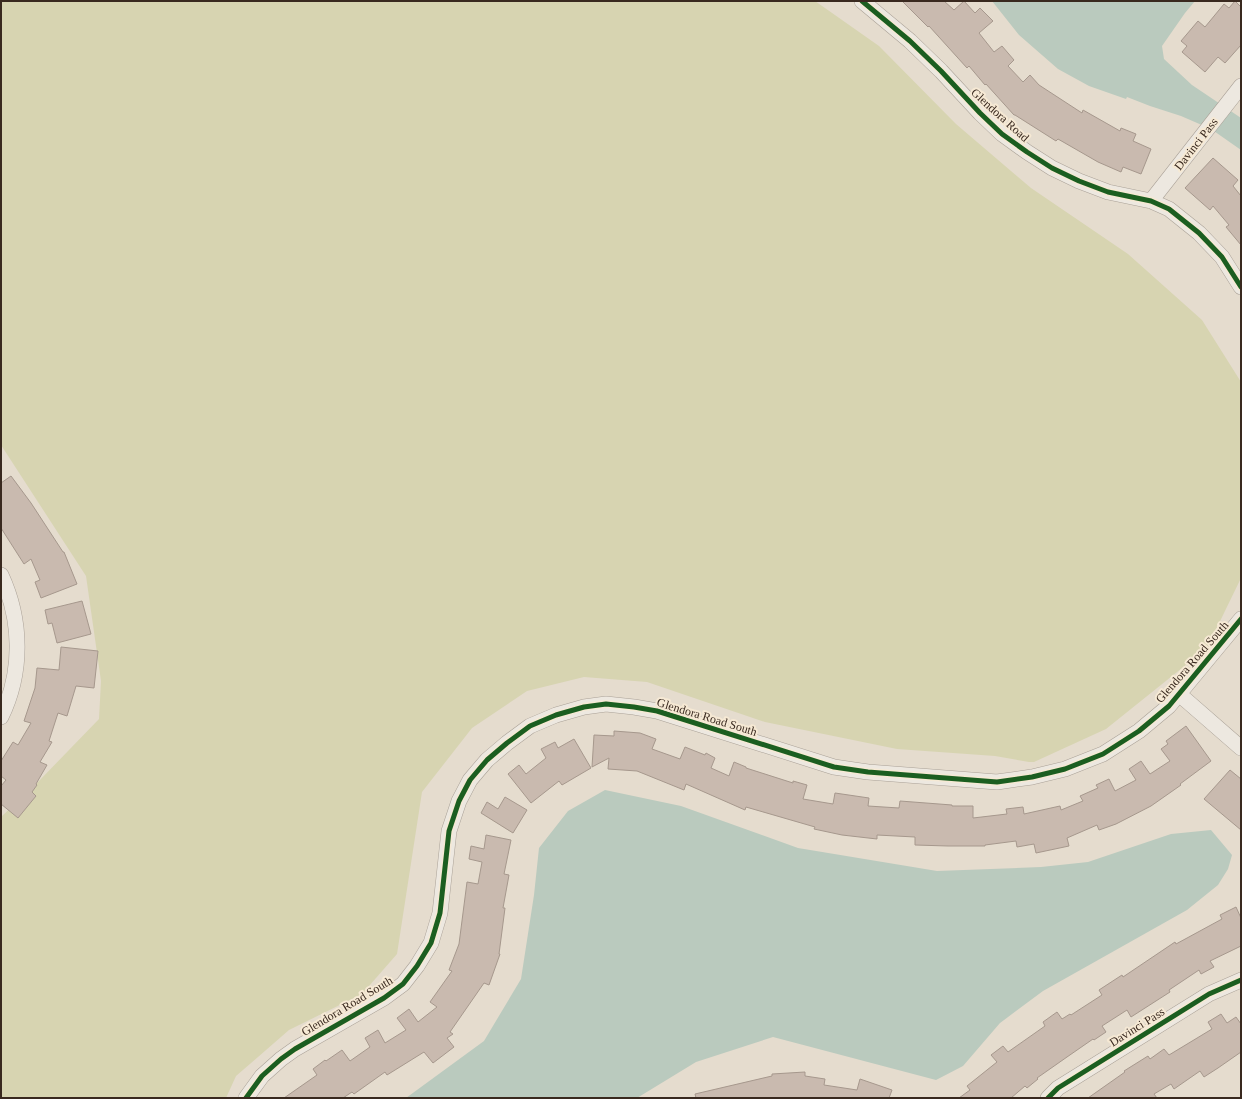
<svg xmlns="http://www.w3.org/2000/svg" width="1242" height="1099" font-family="'Times New Roman',serif">
  <style>
    .green { fill: #d7d4b1 }
    .water { fill: #bacabe }
    .building { fill: #c9baaf; stroke: #a6988d }
    .lines { fill: none; stroke-linecap: round; stroke-linejoin: round }
    .minor-casing { stroke: #aaa197; stroke-width: 16 }
    .minor { stroke: #ede8e0; stroke-width: 15 }
    .cycleway-casing { stroke: #f6e9d4; stroke-width: 8 }
    .cycleway { stroke: #1b5e20; stroke-width: 5 }
    .labels { text-anchor: middle; dominant-baseline: central; stroke-width: 4; stroke-linejoin: round; paint-order: stroke }
    .street-label { font-size: 12px; fill: #39291f; stroke: #f6e9d4 }
  </style>
  <rect width="100%" height="100%" fill="#e5dcce"/>
  <path class="green" d="M1,1H815L879,46L956,124L1031,188L1128,254L1202,320L1241,382V578L1207,648L1106,729L1034,762H1029L995,756L897,749L765,722L647,682L584,677L527,691L472,728L422,792L397,954L362,994L289,1030L236,1076L226,1098H1V817L38,782L99,719L101,681L86,576L1,445Z"/>
  <path class="water" d="M992,1H1195L1185,13L1162,46L1164,59L1192,85L1241,118V150L1211,129L1181,116L1150,106L1127,97L1126,99L1089,86L1058,69L1019,35Z
    M605,790L681,806L798,848L937,871L1041,867L1088,862L1171,834L1211,830L1232,855L1228,869L1218,885L1187,910L1043,991L1000,1023L963,1066L936,1080L773,1037L696,1062L637,1098H406L484,1041L521,979L534,895L539,848L568,811Z"/>
  <path class="building" d="M902,1H944L954,10L964,1L975,13L980,8L993,21L979,33L994,52L1002,46L1014,60L1008,66L1023,82L1030,75L1039,85L1082,113L1083,110L1120,131L1121,128L1136,134L1133,141L1151,149L1141,174L1123,167L1121,172L1098,162L1058,139L1056,141L1015,115H1014L986,84L985,85L969,66L967,68L929,26L928,27Z
    M1235,1L1241,7V45L1225,63L1218,57L1205,72L1182,52L1187,46L1181,41L1198,21L1205,27L1224,4L1229,8Z
    M1213,158L1238,180L1233,186L1241,196V245L1226,227L1229,225L1213,206L1210,210L1185,188Z
    M11,476L31,503L63,552H64L77,584L41,598L35,582L40,580L31,559L24,564L1,528V483Z
    M82,601L91,634L57,643L52,623L48,624L45,610Z
    M61,647L98,651L94,688L76,686L67,716L58,713L49,741L52,742L40,762L47,765L36,784L37,785L32,792L36,796L18,818L1,804V786L6,780L1,776V761L13,742L18,745L31,723L24,721L35,688L37,668L59,670Z
    M1186,726L1211,761L1180,784L1181,785L1151,806L1116,824L1099,830L1097,825L1067,838L1069,846L1036,853L1034,844L1017,847L1016,841L985,845V846H948L915,845V837L877,835V839L842,835L814,829L815,827L746,807L745,810L686,784L684,790L637,771L608,769L609,758L592,767L594,735L614,736V731L640,733L656,739L652,749L680,759L685,747L705,755L706,753L715,758L711,768L729,776L734,762L746,767V768L793,783V781L807,785L803,799L833,804L835,793L869,798L868,806L899,808L900,801L952,805V806H973V818L1007,814L1006,809L1023,807L1024,814L1060,806L1061,810L1083,801L1080,796L1098,788L1096,785L1109,779L1115,791L1136,780L1129,769L1141,761L1150,774L1170,761L1161,749L1168,744L1166,741Z
    M574,739L591,768L562,785L559,781L531,803L508,774L519,765L526,774L546,758L541,749L555,742L558,748Z
    M1230,770L1241,779V830L1204,799Z
    M505,797L527,810L513,833L481,813L487,802L498,809Z
    M486,835L511,840L504,874L509,875L503,908H505L499,954H500L489,985L484,983L450,1032L453,1034L447,1038L454,1047L433,1063L424,1052L387,1075L385,1072L354,1094L352,1092L343,1098H284L317,1075L313,1069L325,1060L326,1061L342,1050L350,1061L370,1047L365,1038L378,1030L385,1043L406,1030L397,1018L409,1009L418,1022L437,1007L430,1002L452,971L449,970L459,944L467,882L478,884L482,862L469,859L471,846L484,849Z
    M1236,907L1241,918V946L1210,961L1214,967L1201,974L1199,970L1169,990L1170,992L1131,1017L1127,1010L1102,1026L1106,1032L1094,1040L1093,1039L1067,1057L1037,1078L1038,1079L1027,1088L1025,1086L1011,1098H959L970,1090L967,1086L997,1062L991,1055L1003,1046L1008,1052L1045,1026L1043,1022L1057,1012L1062,1019L1070,1014L1071,1015L1102,995L1099,990L1122,975L1123,977L1175,942L1176,944L1222,919L1220,915Z
    M1221,1014L1227,1023L1236,1017L1241,1024V1052L1218,1068L1204,1077L1200,1071L1174,1089L1171,1084L1154,1094L1157,1098H1088L1125,1072L1124,1071L1148,1056L1150,1059L1164,1049L1169,1055L1212,1029L1208,1022Z
    M805,1072V1076L825,1079L824,1085L857,1090L860,1079L892,1090L889,1098H696L695,1094L772,1076V1074Z"/>
  <g class="lines">
    <defs>
      <path id="minor" d="M862,1L910,41L941,71L980,113L1002,134L1027,152L1052,168L1079,181L1108,192L1151,201L1169,209L1199,233L1222,257L1241,287
        M1151,201L1241,86
        M1,575C22,620 23,672 1,717
        M1179,694L1241,748
        M246,1098L262,1076L281,1059L295,1049L384,998L403,984L417,966L431,943L440,913L449,831L459,801L470,780L487,760L507,743L530,726L556,715L584,707L606,704L634,707L657,711L834,767L868,772L997,782L1032,777L1065,769L1103,754L1139,731L1169,706L1241,619
        M1048,1098L1058,1088L1209,994L1241,980"/>
    </defs>
    <use href="#minor" class="minor-casing"/>
    <use href="#minor" class="minor"/>
    <defs>
      <path id="cycleway" d="M862,1L910,41L941,71L980,113L1002,134L1027,152L1052,168L1079,181L1108,192L1151,201L1169,209L1199,233L1222,257L1241,287
        M246,1098L262,1076L281,1059L295,1049L384,998L403,984L417,966L431,943L440,913L449,831L459,801L470,780L487,760L507,743L530,726L556,715L584,707L606,704L634,707L657,711L834,767L868,772L997,782L1032,777L1065,769L1103,754L1139,731L1169,706L1241,619
        M1048,1098L1058,1088L1209,994L1241,980"/>
    </defs>
    <use href="#cycleway" class="cycleway-casing"/>
    <use href="#cycleway" class="cycleway"/>
  </g>
  <g class="labels">
    <g class="street-label">
      <text transform="translate(1000 115) rotate(42)">Glendora Road</text>
      <text transform="translate(1196 144) rotate(-52)">Davinci Pass</text>
      <text transform="translate(1192 662) rotate(-49)">Glendora Road South</text>
      <text transform="translate(707 717) rotate(17)">Glendora Road South</text>
      <text transform="translate(347 1006) rotate(-31)">Glendora Road South</text>
      <text transform="translate(1137 1027) rotate(-32)">Davinci Pass</text>
    </g>
  </g>
  <rect width="1242" height="1099" fill="none" stroke="#39291f" stroke-width="4"/>
</svg>
